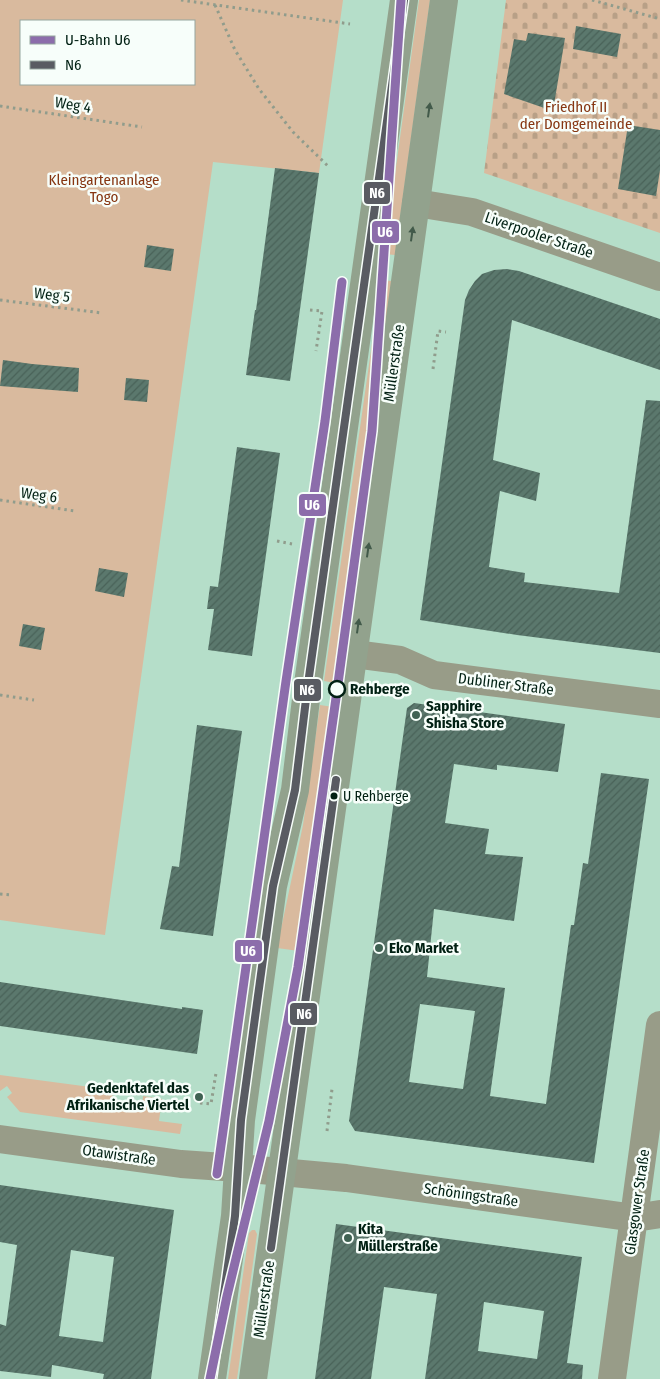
<svg xmlns="http://www.w3.org/2000/svg" width="660" height="1379" font-family="'Fira Sans Condensed',sans-serif">
  <style>
    .green { fill: #d9ba9e; fill-rule: evenodd }
    .cemetery { fill: url(#cemetery-stones) }
    .building { fill: url(#building-hatch); fill-rule: evenodd }
    .lines { fill: none; stroke-linecap: round; stroke-linejoin: round }
    .path { stroke: #909c8c; stroke-width: 3; stroke-dasharray: 2.5 4; stroke-linecap: butt }
    .minor { stroke: #989c88; stroke-width: 28 }
    .primary { stroke: #92a28d; stroke-width: 28 }
    .bus-1-casing { stroke: #f7fefa; stroke-width: 11 }
    .bus-1 { stroke: #595b62; stroke-width: 8 }
    .metro-1-casing { stroke: #f7fefa; stroke-width: 12 }
    .metro-1 { stroke: #8c6dab; stroke-width: 9 }
    .oneway { fill: #425a4a }
    .stop-dot { fill: #f7fefa; stroke: #012013; stroke-width: 2.5 }
    .poi-dot { fill: #406253; stroke: #f7fefa; stroke-width: 2 }
    .bus-dot { fill: #012013; stroke: #f7fefa; stroke-width: 2 }
    .labels { text-anchor: middle; dominant-baseline: central; stroke-width: 5; stroke-linejoin: round; paint-order: stroke }
    .bus-label { font-size: 14px; fill: #012013; stroke: #f7fefa; text-anchor: start }
    .street-label { font-size: 15px; fill: #012013; stroke: #f7fefa }
    .park-label { font-size: 15px; fill: #863612; stroke: #f7fefa }
    .stop-label { font-size: 15px; font-weight: bold; fill: #012013; stroke: #f7fefa; text-anchor: start }
    .poi-label { font-size: 15px; font-weight: bold; fill: #012013; stroke: #f7fefa; text-anchor: start }
    .line-badge { stroke: #f7fefa; stroke-width: 2 }
    .badge-label { font-size: 14px; text-anchor: middle; font-weight: bold; fill: #fff }
  </style>
  <defs>
    <pattern id="cemetery-stones" width="16" height="16" patternUnits="userSpaceOnUse" patternTransform="scale(1.25)"><rect width="16" height="16" fill="#d9ba9e"/><path d="M2 7V4a2 2 0 0 1 4 0v3zM10 15v-3a2 2 0 0 1 4 0v3z" fill="#b8a087"/></pattern>
    <pattern id="building-hatch" width="6" height="6" patternUnits="userSpaceOnUse" patternTransform="scale(1.25)"><rect width="6" height="6" fill="#5b786d"/><path d="M-1 1l2-2M0 6l6-6M5 7l2-2" fill="none" stroke="#496258"/></pattern>
  </defs>
  <rect width="100%" height="100%" fill="#b5dec9"/>
  <path class="green" d="M0,0H343L319,173L213,162L105,935L0,920ZM21,21H194V84H21Z
    M419,0H430L395,255L384,254Z
    M381,280L392,281L336,683L324,681Z
    M320,705L333,707L299,951L277,948L303,825Z
    M0,1075L113,1090L112,1103L142,1107L143,1096L162,1099L159,1121L182,1124L180,1134L20,1112L7,1097L12,1093L7,1086L0,1091Z
    M252,1230H255L257,1234L237,1379H228L249,1233Z"/>
  <path class="cemetery" d="M506,0H660V233L484,173Z"/>
  <path class="building" d="M576,26L621,34L617,57L573,49Z
    M528,33L565,38L553,111L504,94L514,39L526,41Z
    M628,125L660,130V170L656,196L618,189Z
    M275,168L319,173L290,381L246,375L255,310H256Z
    M147,245L174,249L171,271L144,267Z
    M507,269L519,271L660,319V370L512,320L493,460L540,473L536,501L500,491L489,567L525,573L524,582L619,593L646,400L660,401V653L517,635L420,620L465,300L469,290L475,281L482,274L494,270Z
    M3,360L32,364L79,368L78,392L0,386Z
    M126,378L149,380L147,402L124,400Z
    M237,447L280,453L252,656L208,650L214,609H207L210,586L218,587Z
    M99,568L128,573L124,597L95,591Z
    M23,624L45,628L41,650L19,646Z
    M414,703L565,724L558,772L497,765V770L454,764L445,823L489,829L485,854L523,857L514,921L434,909L427,977L505,988L490,1096L546,1104L571,925H574L583,863L588,864L601,773L649,779L594,1163L355,1131L349,1121L407,708ZM420,1004L475,1011L463,1089L409,1082Z
    M197,725L242,731L213,936L160,929L172,866L179,867Z
    M0,982L182,1009V1007L203,1010L197,1054L0,1026Z
    M0,1185L174,1210L151,1379H103L104,1374L52,1365L51,1377L0,1371V1324L6,1326L17,1245L0,1242ZM71,1250L114,1257L103,1342L59,1336Z
    M336,1224L582,1257L567,1363L583,1365L582,1379H425L437,1294L384,1287L371,1379H315ZM484,1302L544,1311L537,1359L478,1351Z"/>
  <g class="lines">
    <path class="path" d="M181,0L350,24
      M592,0L660,19
      M215,5L235,50L259,89L293,132L330,168
      M0,106L142,127
      M0,300L102,313
      M310,310L322,311L316,351
      M433,369L438,331L446,332
      M0,500L75,511
      M277,541L292,544
      M0,695L34,700
      M0,894L12,895
      M200,1103L211,1104L216,1073
      M327,1131L332,1089"/>
    <path class="minor" d="M416,203L472,212L660,277
      M354,654L400,660L434,675L660,704
      M0,1139L181,1164L238,1168L346,1178L635,1218L660,1214
      M612,1379L660,1025"/>
    <path class="primary" d="M212,1379L235,1216L241,1120L273,886L295,790L307,691L404,0
      M253,1379L444,0"/>
    <defs>
      <path id="bus-1" d="M271,1248L336,780
        M212,1379L235,1216L241,1120L273,886L295,790L307,691L404,0"/>
    </defs>
    <use href="#bus-1" class="bus-1-casing"/>
    <use href="#bus-1" class="bus-1"/>
    <defs>
      <path id="metro-1" d="M217,1174L286,681L325,421L342,282
        M210,1379L227,1296L269,1121L298,967L337,691L372,431L401,0"/>
    </defs>
    <use href="#metro-1" class="metro-1-casing"/>
    <use href="#metro-1" class="metro-1"/>
  </g>
  <defs><path id="oneway-solid" d="M-6-.8H1V-3.2L6.5 0L1 3.2V.8H-6Z" transform="scale(1.25)"/></defs>
  <g class="oneway">
    <use href="#oneway-solid" transform="translate(429 110) rotate(-82)"/>
    <use href="#oneway-solid" transform="translate(412 234) rotate(-82)"/>
    <use href="#oneway-solid" transform="translate(368 550) rotate(-82)"/>
    <use href="#oneway-solid" transform="translate(358 626) rotate(-82)"/>
  </g>
  <circle class="stop-dot" cx="337" cy="689" r="8"/>
  <g class="poi-dot">
    <circle cx="416" cy="715" r="5"/>
    <circle cx="379" cy="948" r="5"/>
    <circle cx="199" cy="1097" r="5"/>
    <circle cx="348" cy="1238" r="5"/>
  </g>
  <circle class="bus-dot" cx="334" cy="796" r="4.5"/>
  <g class="labels">
    <g class="bus-label">
      <text x="343" y="796">U Rehberge</text>
    </g>
    <g class="street-label">
      <text transform="translate(73 105) rotate(9)">Weg 4</text>
      <text transform="translate(539 235) rotate(19)">Liverpooler Straße</text>
      <text transform="translate(52 295) rotate(7)">Weg 5</text>
      <text transform="translate(394 363) rotate(-82)">Müllerstraße</text>
      <text transform="translate(39 495) rotate(8)">Weg 6</text>
      <text transform="translate(506 684) rotate(7)">Dubliner Straße</text>
      <text transform="translate(119 1155) rotate(8)">Otawistraße</text>
      <text transform="translate(471 1195) rotate(8)">Schöningstraße</text>
      <text transform="translate(637 1202) rotate(-82)">Glasgower Straße</text>
      <text transform="translate(264 1299) rotate(-82)">Müllerstraße</text>
    </g>
    <g class="park-label">
      <text x="576" y="107">Friedhof II<tspan x="576" dy="17">der Domgemeinde</tspan></text>
      <text x="104" y="180">Kleingartenanlage<tspan x="104" dy="17">Togo</tspan></text>
    </g>
    <g class="stop-label">
      <text x="350" y="689">Rehberge</text>
    </g>
    <g class="poi-label">
      <text x="426" y="706">Sapphire<tspan x="426" dy="17">Shisha Store</tspan></text>
      <text x="389" y="948">Eko Market</text>
      <text x="189" y="1088" text-anchor="end">Gedenktafel das<tspan x="189" dy="17">Afrikanische Viertel</tspan></text>
      <text x="358" y="1229">Kita<tspan x="358" dy="17">Müllerstraße</tspan></text>
    </g>
  </g>
  <g class="line-badge">
    <rect x="363" y="181" width="28" height="24" rx="5" fill="#595b62"/>
    <rect x="371" y="220" width="29" height="24" rx="5" fill="#8c6dab"/>
    <rect x="298" y="493" width="29" height="24" rx="5" fill="#8c6dab"/>
    <rect x="293" y="678" width="29" height="24" rx="5" fill="#595b62"/>
    <rect x="234" y="939" width="29" height="24" rx="5" fill="#8c6dab"/>
    <rect x="289" y="1002" width="29" height="24" rx="5" fill="#595b62"/>
  </g>
  <g class="badge-label">
    <text x="377" y="198">N6</text>
    <text x="385" y="237">U6</text>
    <text x="312" y="510">U6</text>
    <text x="307" y="695">N6</text>
    <text x="248" y="956">U6</text>
    <text x="304" y="1019">N6</text>
  </g>
  <rect x="20" y="20" width="175" height="65" fill="#f7fefa" stroke="#95a59e"/>
  <rect x="30" y="36" width="25" height="8" fill="#8c6dab" stroke="#95a59e"/>
  <text x="65" y="45" font-size="15" fill="#012013">U-Bahn U6</text>
  <rect x="30" y="61" width="25" height="8" fill="#595b62" stroke="#95a59e"/>
  <text x="65" y="70" font-size="15" fill="#012013">N6</text>
</svg>
